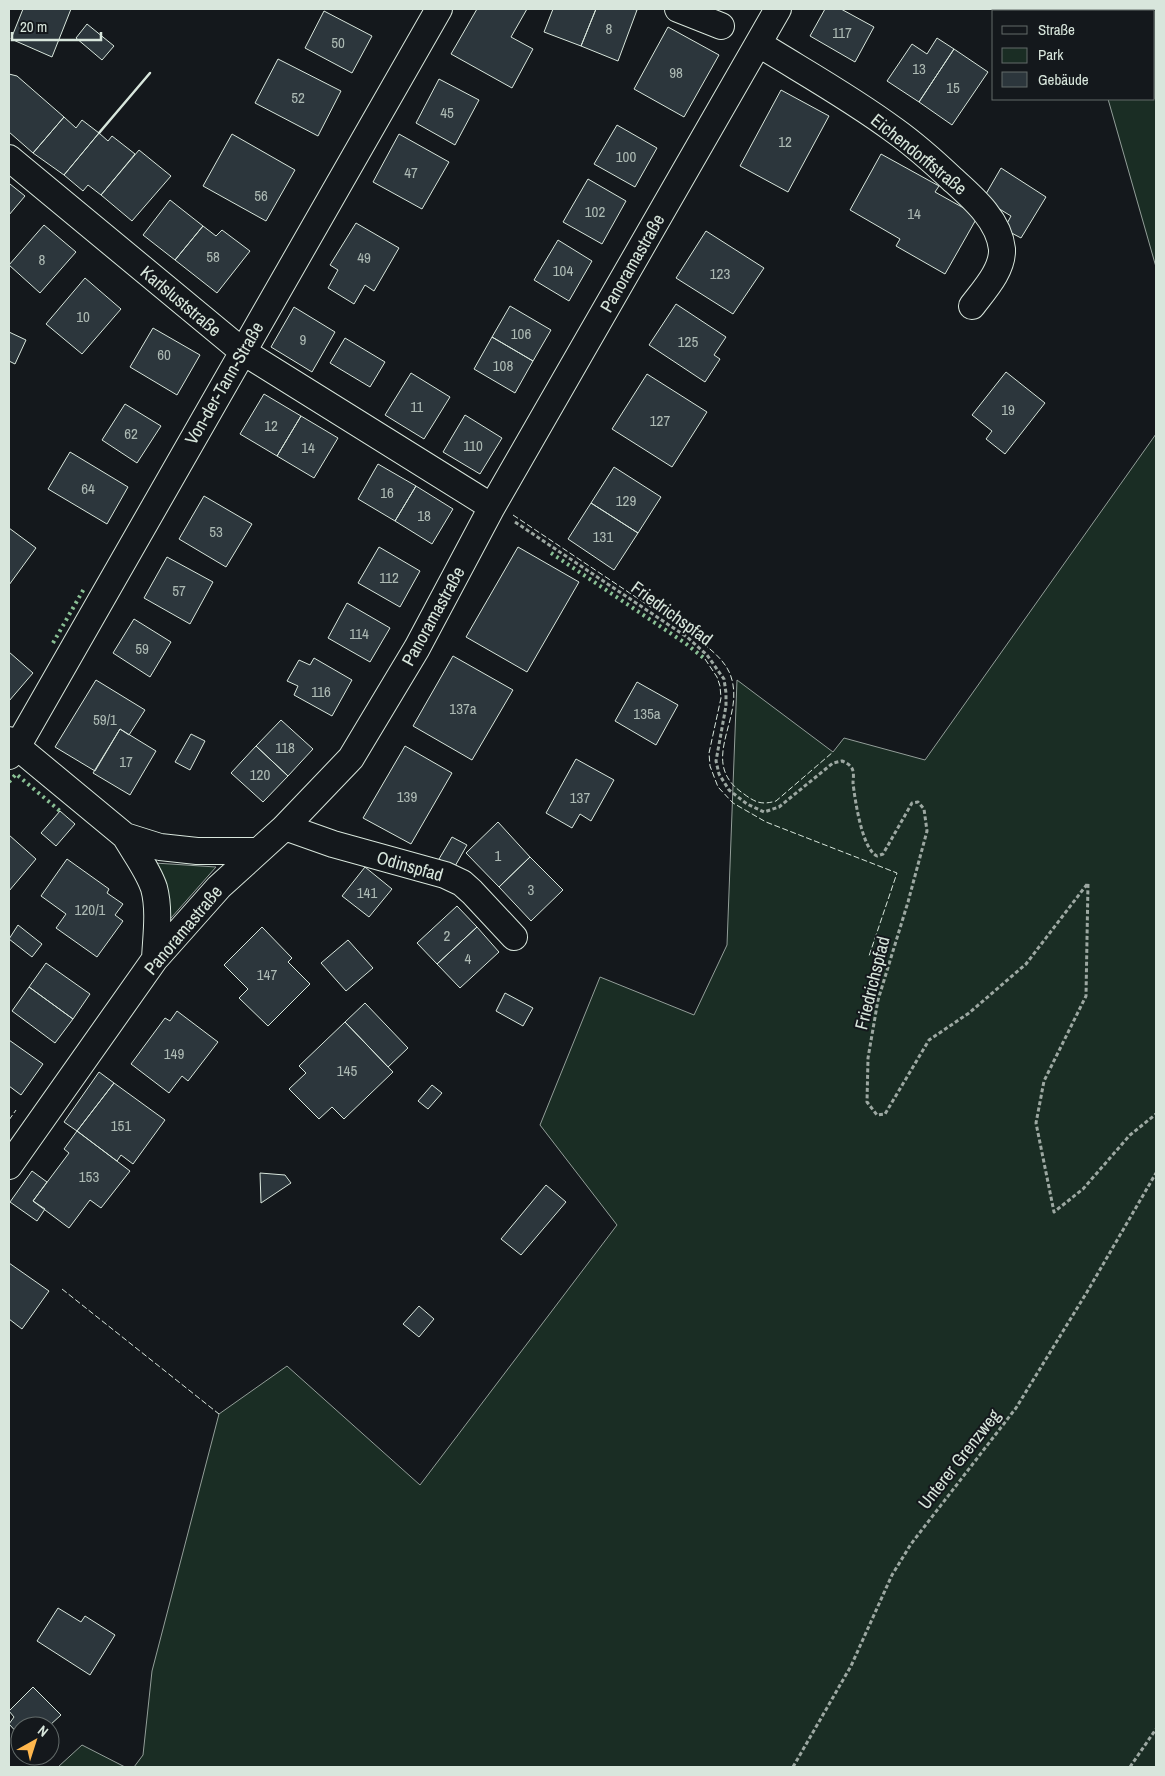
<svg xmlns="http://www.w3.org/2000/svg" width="1165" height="1776" font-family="'Archivo Narrow',sans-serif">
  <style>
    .green { fill: #1a2d24; stroke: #939e99 }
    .building { fill: #2c363c; stroke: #d8e6dc }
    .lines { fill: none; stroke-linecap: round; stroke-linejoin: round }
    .street-casing { stroke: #d8e6dc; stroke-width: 28 }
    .path { stroke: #9da8a2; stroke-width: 3; stroke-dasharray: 4 2.5; stroke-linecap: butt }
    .street { stroke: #14181c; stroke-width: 26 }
    .hedge { stroke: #8ac095; stroke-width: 4; stroke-dasharray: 2.5 4; stroke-linecap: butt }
    .fence { stroke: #d8e6dc; stroke-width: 1; stroke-dasharray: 6 2.5; stroke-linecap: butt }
    .wall { stroke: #d8e6dc; stroke-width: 2.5 }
    .labels { text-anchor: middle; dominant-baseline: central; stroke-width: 4; stroke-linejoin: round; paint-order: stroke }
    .number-label { font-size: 15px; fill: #adbab4 }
    .street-label { font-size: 18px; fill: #d8e6dc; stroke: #14181c }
  </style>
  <rect width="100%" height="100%" fill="#14181c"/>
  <path class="green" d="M1081,9H1156V267L1108,99H1154V11H1082Z
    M1156,434V1767H134L143,1755L152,1671L219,1414L287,1366L420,1485L617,1225L540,1125L600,977L694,1015L727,945L737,680L833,752L844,738L925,760Z
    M155,863L216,867L164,926Z
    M82,1745L125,1767H58Z"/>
  <path class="building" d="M23,9H71L52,57L11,39Z
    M477,9H527L511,37L533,49L512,88L451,54Z
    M553,9H596L581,46L544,32Z
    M596,9H633L637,10L618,61L581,46Z
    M825,9H841L874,27L855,62L810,36Z
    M324,11L372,36L352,73L305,48Z
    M87,24L114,46L102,60L76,38Z
    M668,27L719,55L684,117L634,89Z
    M937,38L954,49L919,102L887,81L912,44L927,54Z
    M954,49L988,72L952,125L919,102Z
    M278,59L341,91L318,136L255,103Z
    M9,74L17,76L64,117L33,153L9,132Z
    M439,79L479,100L455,145L416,123Z
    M781,90L829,116L788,192L740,166Z
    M64,117L76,128L82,120L99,133L64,175L33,153Z
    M617,125L657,148L635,187L594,164Z
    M99,133L108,141L112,136L135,154L101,195L88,185L83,191L64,175Z
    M232,134L295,170L266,221L203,186Z
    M399,134L449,162L422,209L373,182Z
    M139,150L171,176L132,221L101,195Z
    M881,154L939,186L935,192L978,216L945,274L896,246L900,239L850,210Z
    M1001,168L1046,197L1021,238L1004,229L1011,216L983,199Z
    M588,179L626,201L602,244L563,222Z
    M10,184L25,196L9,215V186Z
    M170,200L203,226L175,260L143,235Z
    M356,223L399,248L374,291L365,285L354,304L328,288L338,270L330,265Z
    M44,225L76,252L40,293L9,265Z
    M203,226L216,236L222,230L250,251L217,293L175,260Z
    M706,231L764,268L733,314L676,278Z
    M558,240L592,261L569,301L534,280Z
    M85,278L121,309L82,354L46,324Z
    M676,304L726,337L714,355L720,359L705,382L649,345Z
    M510,306L551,330L533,361L492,337Z
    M294,307L335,332L312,372L271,347Z
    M153,328L200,355L177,395L130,367Z
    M9,332L26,340L15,364L9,361Z
    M492,337L533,361L515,393L474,369Z
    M345,338L385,362L370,387L330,363Z
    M1006,372L1045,403L1005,454L986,439L992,431L972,415Z
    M411,373L450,397L424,439L385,415Z
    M647,374L707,412L672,467L612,429Z
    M264,394L301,416L277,456L240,434Z
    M125,404L161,426L137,463L102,440Z
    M465,415L502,438L480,474L443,452Z
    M301,416L338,438L314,478L277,456Z
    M70,452L128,487L107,524L48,489Z
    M378,464L416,486L395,521L358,499Z
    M614,467L661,497L638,533L591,503Z
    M416,486L453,509L432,544L395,521Z
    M204,496L252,524L226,567L179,539Z
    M591,503L638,533L614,570L568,539Z
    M9,528L36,548L9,585Z
    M379,547L420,571L400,607L358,583Z
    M518,547L579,582L527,672L466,637Z
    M167,557L213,582L190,624L144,598Z
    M347,603L390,628L370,662L328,638Z
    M134,619L171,642L150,677L113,653Z
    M9,652L33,673L9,701Z
    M453,656L513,690L472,760L413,726Z
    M314,658L352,680L332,716L294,695L298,686L287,681L299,660L310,665Z
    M96,680L145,710L129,735L120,729L95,771L55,747Z
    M637,682L678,705L656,745L615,721Z
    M281,720L313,749L288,776L256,746Z
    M120,729L156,751L130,795L93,773Z
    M191,734L205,741L190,770L175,762Z
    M256,746L288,776L263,802L231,773Z
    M405,746L452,773L411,844L363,818Z
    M576,759L614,780L591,821L580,814L572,828L546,813Z
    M60,811L75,824L56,846L41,833Z
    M498,822L530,857L499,887L466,853Z
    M9,835L36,859L9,891Z
    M452,837L467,845L454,868L439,859Z
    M530,857L563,890L531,921L499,887Z
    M67,859L109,889L107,893L123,904L115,915L123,921L97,957L56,928L66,914L41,896Z
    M365,867L392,889L369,917L342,896Z
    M457,906L477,927L437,964L417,943Z
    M18,925L42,944L32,957L9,939Z
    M262,927L292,958L288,962L310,984L268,1026L239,998L248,989L224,965Z
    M477,927L499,952L460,988L437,964Z
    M348,940L373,968L346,991L321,963Z
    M46,963L90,994L73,1019L29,987Z
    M29,987L73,1019L55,1043L12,1011Z
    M505,993L533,1008L523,1026L496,1011Z
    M365,1003L408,1048L388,1067L345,1022Z
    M177,1011L218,1042L188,1081L182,1076L169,1093L131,1064L165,1018L170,1021Z
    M345,1022L393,1072L344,1119L332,1107L319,1119L289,1089L306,1073L299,1066Z
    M9,1040L43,1064L21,1095L9,1086Z
    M99,1072L114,1083L77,1131L64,1122Z
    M114,1083L165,1120L133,1164L121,1155L117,1161L77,1131Z
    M432,1085L442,1093L428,1109L418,1101Z
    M77,1131L130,1171L101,1208L90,1200L69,1228L33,1201L69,1153L64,1149Z
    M32,1171L47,1182L33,1201L45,1209L37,1221L10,1202Z
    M260,1173L285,1175L291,1183L261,1203Z
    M546,1185L566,1202L521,1255L501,1239Z
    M9,1263L49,1291L22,1329L9,1319Z
    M419,1306L434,1319L419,1337L403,1324Z
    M58,1608L81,1622L85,1616L115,1635L90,1675L37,1641Z
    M33,1687L61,1715L49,1726H20V1736L9,1724L14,1717L9,1711Z"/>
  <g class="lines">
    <defs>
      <path id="street" d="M678,9L721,26
        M759,44C804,72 851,98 894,130C915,145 934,162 952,179C973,198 999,220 1002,249C1003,270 984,290 972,306
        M9,158L242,351L492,507
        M9,740L125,836L160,847L197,851H257
        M9,756L17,747L439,9
        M285,827L333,844L445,875L462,883L472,892L514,937
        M125,836C135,853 148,870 154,888C160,910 156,937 155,959
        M9,1166L155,959L219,887L285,827L351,758L417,648L492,507L778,9"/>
    </defs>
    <use href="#street" class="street-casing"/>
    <path class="path" d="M515,522L687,637L707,655L724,679L726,693V706L716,761L719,774L729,790L747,804L764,812L779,807L833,763L842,761C847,763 852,766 853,771C854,775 853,780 853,783C855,800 862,849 877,856L883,854L912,803L918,802L924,809L927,831L908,902L878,1000L868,1058L867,1102L877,1115L885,1114L929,1040L969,1013L1026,964L1088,883L1086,996L1044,1081L1036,1123L1054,1212L1083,1189L1130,1135L1156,1114
      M793,1767L851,1666L892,1575L911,1544L1016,1408L1087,1292L1156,1173
      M1130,1767L1156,1729"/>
    <use href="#street" class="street"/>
    <path class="hedge" d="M551,553L685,643L705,659
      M53,643L85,587
      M9,782L16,774L60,811"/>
    <path class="fence" d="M513,515L697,638C713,652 730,663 733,685C740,724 699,764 744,794C756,803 762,805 776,801L833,752
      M705,659L717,677L720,686L721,698L709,753L710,766L718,787L733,803L766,822L897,873L869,956
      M9,1120L16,1110
      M62,1289L219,1414"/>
    <path class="wall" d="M99,133L150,73"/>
  </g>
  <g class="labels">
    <g class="number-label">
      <text x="609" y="28">8</text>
      <text x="842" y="32">117</text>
      <text x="338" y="42">50</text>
      <text x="919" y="68">13</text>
      <text x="676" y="72">98</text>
      <text x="953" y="87">15</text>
      <text x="298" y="97">52</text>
      <text x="447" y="112">45</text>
      <text x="785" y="141">12</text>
      <text x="626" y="156">100</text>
      <text x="411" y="172">47</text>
      <text x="261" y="195">56</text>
      <text x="595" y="211">102</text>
      <text x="914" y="213">14</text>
      <text x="213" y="256">58</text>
      <text x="364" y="257">49</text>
      <text x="42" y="259">8</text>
      <text x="563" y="270">104</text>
      <text x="720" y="273">123</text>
      <text x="83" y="316">10</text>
      <text x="521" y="333">106</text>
      <text x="303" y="339">9</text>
      <text x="688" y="341">125</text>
      <text x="164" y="354">60</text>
      <text x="503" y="365">108</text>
      <text x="417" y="406">11</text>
      <text x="1008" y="409">19</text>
      <text x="660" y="420">127</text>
      <text x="271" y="425">12</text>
      <text x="131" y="433">62</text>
      <text x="473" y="445">110</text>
      <text x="308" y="447">14</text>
      <text x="88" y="488">64</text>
      <text x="387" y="492">16</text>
      <text x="626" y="500">129</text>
      <text x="424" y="515">18</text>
      <text x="216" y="531">53</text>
      <text x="603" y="536">131</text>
      <text x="389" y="577">112</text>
      <text x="179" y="590">57</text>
      <text x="359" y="633">114</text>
      <text x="142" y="648">59</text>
      <text x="321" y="691">116</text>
      <text x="463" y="708">137a</text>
      <text x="647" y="713">135a</text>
      <text x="105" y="719">59/1</text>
      <text x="285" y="747">118</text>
      <text x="126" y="761">17</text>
      <text x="260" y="774">120</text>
      <text x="407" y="796">139</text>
      <text x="580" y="797">137</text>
      <text x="498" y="855">1</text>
      <text x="531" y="889">3</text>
      <text x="367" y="892">141</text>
      <text x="90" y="909">120/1</text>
      <text x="447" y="935">2</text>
      <text x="468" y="958">4</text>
      <text x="267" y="974">147</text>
      <text x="174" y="1053">149</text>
      <text x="347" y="1070">145</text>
      <text x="121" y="1125">151</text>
      <text x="89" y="1176">153</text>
    </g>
    <g class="street-label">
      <text transform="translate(919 154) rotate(39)">Eichendorffstraße</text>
      <text transform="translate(632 263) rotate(-60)">Panoramastraße</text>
      <text transform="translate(181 301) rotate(40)">Karlsluststraße</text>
      <text transform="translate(224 383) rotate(-60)">Von-der-Tann-Straße</text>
      <text transform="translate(672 613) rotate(36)">Friedrichspfad</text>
      <text transform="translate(433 616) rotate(-61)">Panoramastraße</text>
      <text transform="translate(410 866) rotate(16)">Odinspfad</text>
      <text transform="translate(183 930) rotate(-50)">Panoramastraße</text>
      <text transform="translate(872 983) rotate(-76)">Friedrichspfad</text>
      <text transform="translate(959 1459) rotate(-52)">Unterer Grenzweg</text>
    </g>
  </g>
  <rect width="1165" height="1776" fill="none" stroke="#d8e6dc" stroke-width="20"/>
  <rect x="992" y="10" width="162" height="90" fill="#14181c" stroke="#626a69"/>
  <rect x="1002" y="26" width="25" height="8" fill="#14181c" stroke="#626a69"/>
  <text x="1038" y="35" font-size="15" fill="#d8e6dc">Straße</text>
  <rect x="1002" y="48" width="25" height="15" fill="#1a2d24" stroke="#626a69"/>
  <text x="1038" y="60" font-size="15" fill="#d8e6dc">Park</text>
  <rect x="1002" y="72" width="25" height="15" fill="#2c363c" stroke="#626a69"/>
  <text x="1038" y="85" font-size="15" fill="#d8e6dc">Gebäude</text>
  <g transform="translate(35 1741) rotate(39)"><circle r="24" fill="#14181c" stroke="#626a69"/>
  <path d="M0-4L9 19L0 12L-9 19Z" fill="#ffb74d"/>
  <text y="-8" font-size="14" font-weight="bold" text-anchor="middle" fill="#d8e6dc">N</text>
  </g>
  <path d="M12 32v8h89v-8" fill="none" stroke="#d8e6dc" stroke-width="2.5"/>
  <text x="20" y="32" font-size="15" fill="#d8e6dc" stroke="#14181c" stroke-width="4" paint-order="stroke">20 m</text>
</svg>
